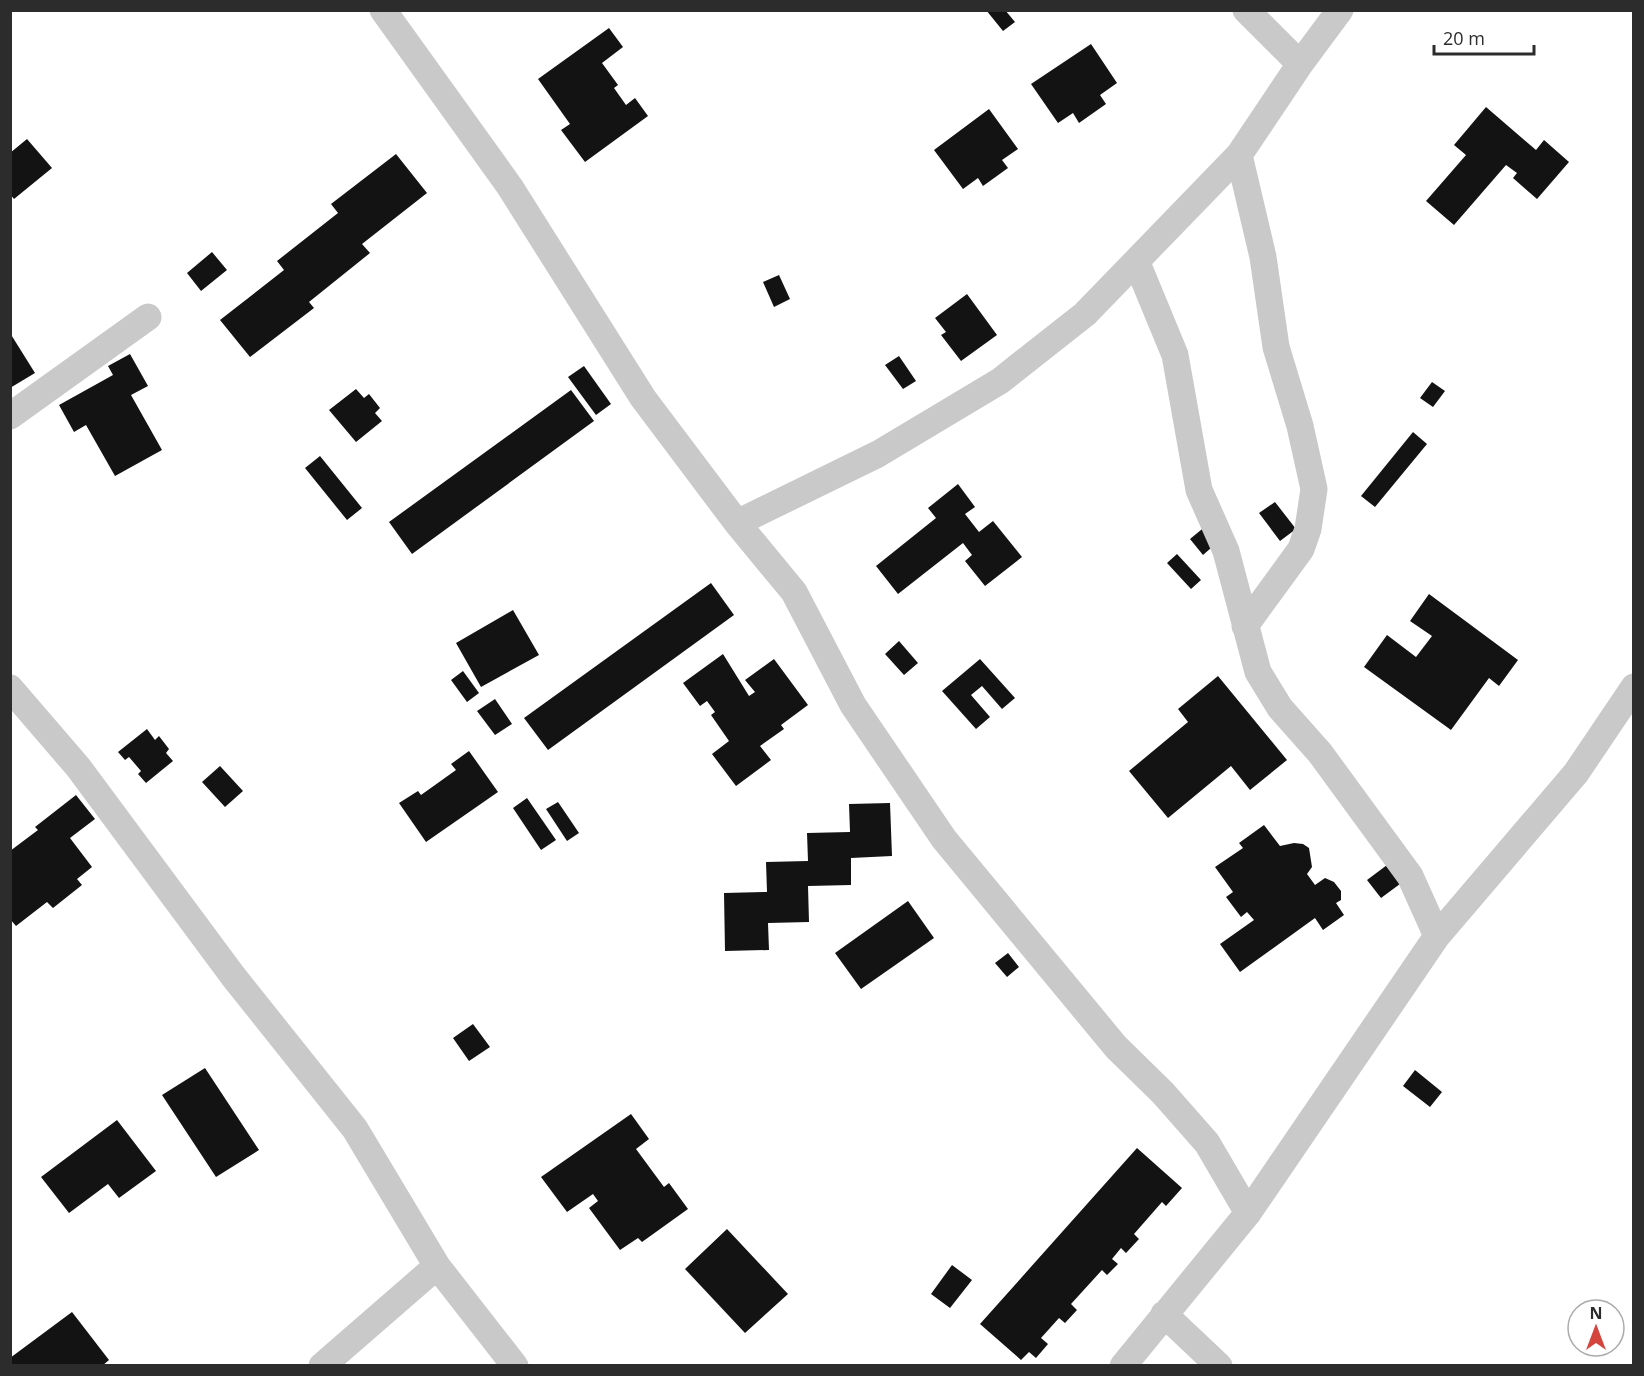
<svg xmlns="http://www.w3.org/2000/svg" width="1644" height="1376" font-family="'Open Sans',sans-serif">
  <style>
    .building { fill: #131313 }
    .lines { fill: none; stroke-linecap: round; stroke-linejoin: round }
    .street { stroke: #c9c9c9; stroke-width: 27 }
  </style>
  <rect width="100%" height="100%" fill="#fff"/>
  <path class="building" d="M986,10H1005L1015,22L1003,31Z
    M609,28L623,47L602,63L618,85L614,88L626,105L635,98L648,116L585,162L561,130L570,124L538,79Z
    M1091,44L1117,83L1100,95L1106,104L1079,123L1073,113L1058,123L1031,84Z
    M1486,107L1536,150L1544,140L1569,162L1537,199L1513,178L1517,173L1506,165L1454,225L1426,201L1466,155L1454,145Z
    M989,109L1018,149L1002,160L1008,168L983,186L978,178L963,189L934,150Z
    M27,139L52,168L14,199L10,194V153Z
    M396,154L427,193L362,244L370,253L309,302L314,308L250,357L220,320L284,270L277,261L338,213L331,204Z
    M212,252L227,270L201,291L187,273Z
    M779,275L790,299L774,307L763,282Z
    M967,294L997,335L961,361L941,335L946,332L935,318Z
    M10,333L35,373L10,388Z
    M130,354L148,386L131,395L162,450L115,476L86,425L74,432L59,405L113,375L108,366Z
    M899,356L916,381L903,389L885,365Z
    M584,366L611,404L596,415L568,377Z
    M1432,382L1445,391L1433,407L1420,398Z
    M356,389L364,398L369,394L380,408L375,413L382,421L356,442L329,410Z
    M571,390L594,421L412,554L389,522Z
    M1413,432L1427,444L1375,507L1361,496Z
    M320,456L362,508L347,520L305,468Z
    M958,484L975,507L965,514L979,532L993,521L1022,557L985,586L965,561L972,555L963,543L898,594L876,566L936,518L928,508Z
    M1275,502L1296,529L1280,541L1259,513Z
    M1207,525L1220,540L1203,555L1190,539Z
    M1177,554L1201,580L1191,589L1167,563Z
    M711,583L734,615L548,750L524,718Z
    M1429,594L1518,660L1499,686L1489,678L1451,730L1364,667L1387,635L1416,657L1432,636L1410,621Z
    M513,610L539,655L481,687L456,643Z
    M899,641L918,663L904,675L885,654Z
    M723,654L749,696L755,692L745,680L774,659L808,705L781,725L784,729L760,746L771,760L736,786L712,754L729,741L711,715L715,712L707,701L700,706L683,683Z
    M980,659L1015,698L1002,709L982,686L971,695L990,717L976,729L942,691Z
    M463,671L479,693L467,702L451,680Z
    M1218,676L1287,760L1250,790L1231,766L1168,818L1129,771L1188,722L1178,709Z
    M495,699L512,724L495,735L477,711Z
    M147,729L155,740L159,736L169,749L166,753L173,761L146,783L138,774L141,771L129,757L125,760L118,752Z
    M469,751L498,792L426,842L399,803L418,791L421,795L456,770L451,764Z
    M220,766L243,791L225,807L202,782Z
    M76,795L95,819L70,838L92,867L77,879L82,885L53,908L47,902L16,926L10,919V851L38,830L35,827Z
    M527,798L556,840L541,850L513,808Z
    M558,802L579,833L567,841L546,809Z
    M890,803L892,856L851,858V885L808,886L809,922L768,923L769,950L725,951L724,893L767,892L766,862L808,861L807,833L850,832L849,804Z
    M1264,825L1280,846L1294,843L1303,844L1309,848L1312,867L1307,874L1315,885L1325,878L1334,882L1341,891V900L1336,903L1344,915L1323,930L1315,918L1240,972L1220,944L1254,920L1247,912L1241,917L1226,897L1233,892L1215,867L1243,848L1239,843Z
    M1391,862L1404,881L1381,898L1367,880Z
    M908,901L934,938L861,989L835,953Z
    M1008,953L1019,967L1007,977L995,963Z
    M473,1024L490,1047L469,1061L453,1038Z
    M205,1068L259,1150L216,1177L162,1095Z
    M1415,1070L1442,1092L1430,1107L1403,1086Z
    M631,1114L649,1139L636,1149L664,1187L669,1183L688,1209L642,1242L638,1238L620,1250L589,1208L598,1201L593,1194L567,1212L541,1177Z
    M117,1120L156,1171L119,1198L108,1184L69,1213L41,1177Z
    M1137,1148L1182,1188L1166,1206L1162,1202L1134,1234L1139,1239L1126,1253L1121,1248L1112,1259L1118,1264L1107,1275L1102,1270L1071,1304L1077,1310L1065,1323L1059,1318L1041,1338L1048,1344L1036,1358L1029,1352L1021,1360L980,1324Z
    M727,1229L788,1294L745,1333L685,1269Z
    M952,1265L972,1280L950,1308L931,1294Z
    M72,1312L109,1360L102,1366H10V1358Z"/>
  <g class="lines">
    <path class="street" d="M383,10L510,187L643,398L737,523L794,592L853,705L944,839L1116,1047L1163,1093L1207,1143L1248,1213
      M1246,10L1300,64L1340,10
      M1239,155L1263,257L1276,347L1300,426L1314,489L1308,529L1301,549L1245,626
      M1137,263L1175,355L1199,490L1226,551L1258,672L1280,708L1320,753L1410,876L1437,936
      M10,416L148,317
      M737,523L878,454L1000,381L1085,314L1239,155L1300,64
      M10,688L78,767L233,976L355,1129L437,1266
      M1164,1314L1219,1366
      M322,1366L437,1266L515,1366
      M1123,1366L1248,1213L1437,936L1576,773L1634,687"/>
  </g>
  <rect width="1644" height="1376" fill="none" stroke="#2c2c2c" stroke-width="24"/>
  <g transform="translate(1596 1328)"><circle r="28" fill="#ffffff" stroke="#ababab" stroke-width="1.5"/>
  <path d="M0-4.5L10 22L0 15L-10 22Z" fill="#d4463d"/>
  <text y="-9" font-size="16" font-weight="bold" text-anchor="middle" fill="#2c2c2c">N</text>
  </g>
  <path d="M1434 45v9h100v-9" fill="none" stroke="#2c2c2c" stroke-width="3"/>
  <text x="1443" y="45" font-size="18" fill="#2c2c2c" stroke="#ffffff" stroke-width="4.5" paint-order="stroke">20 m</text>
</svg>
